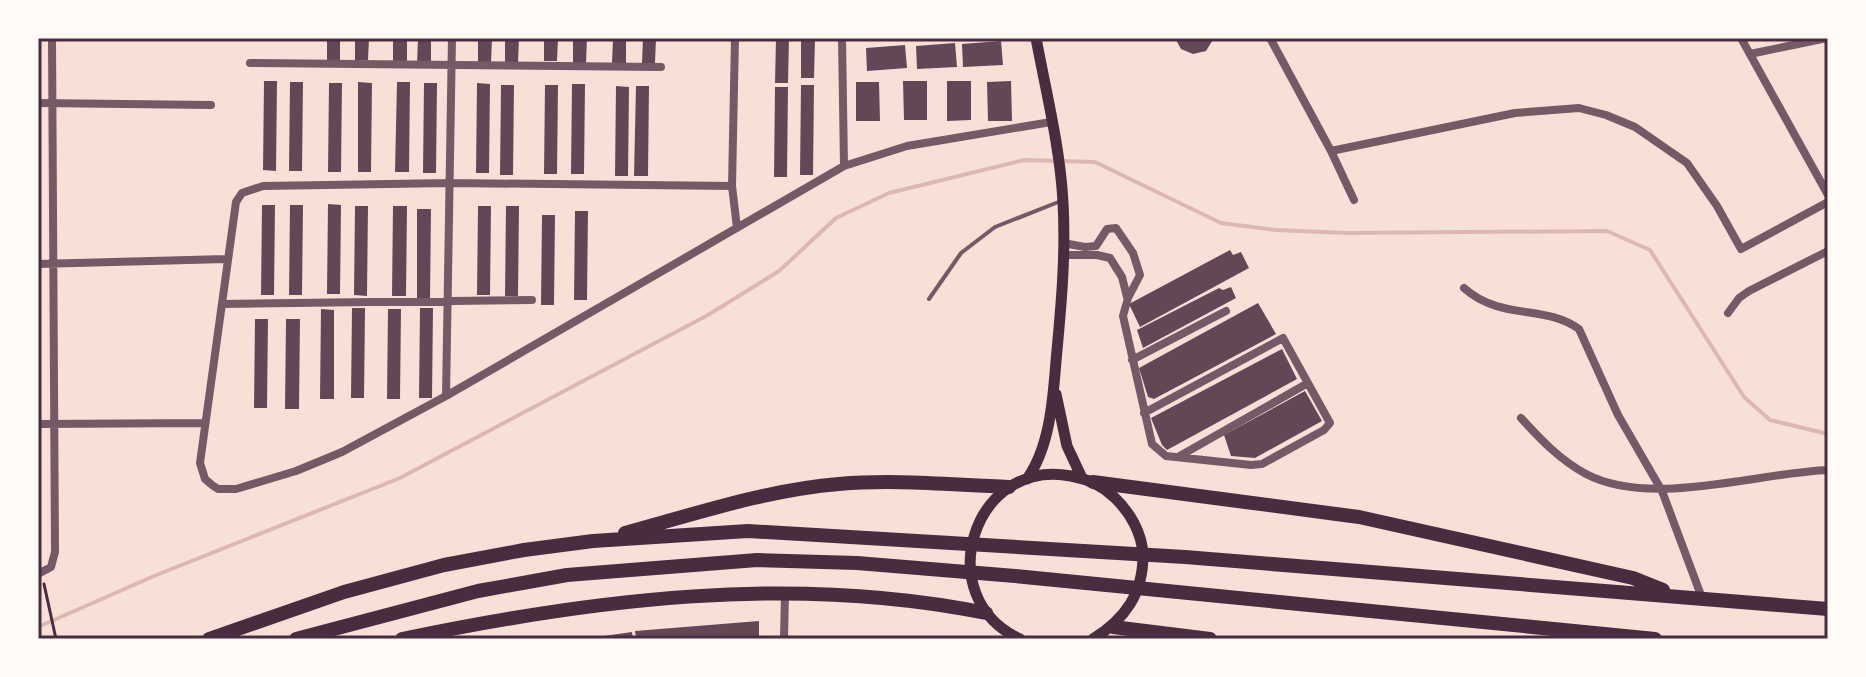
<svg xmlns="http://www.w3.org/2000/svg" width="1866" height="677" font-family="Barlow,sans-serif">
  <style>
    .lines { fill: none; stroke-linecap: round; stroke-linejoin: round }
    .stream { stroke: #dcb8b0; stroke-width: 4 }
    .building { fill: #644757 }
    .path { stroke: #4a2c40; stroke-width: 3 }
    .service { stroke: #755966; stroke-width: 4 }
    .minor { stroke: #755966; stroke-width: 8 }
    .secondary { stroke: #4a2c40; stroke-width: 11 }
    .motorway { stroke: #4a2c40; stroke-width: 14 }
    .neatline { fill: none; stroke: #4a2c40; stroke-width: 3 }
  </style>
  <rect width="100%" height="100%" fill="#f7e1d7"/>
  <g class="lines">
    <path class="stream" d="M38,627L154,576L400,478L708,315L779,271L836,218L889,193L1024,160L1095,162L1221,223L1276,230L1347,233L1607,231L1650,250L1744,397L1770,420L1828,434"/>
  </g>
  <path class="building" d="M327,38H340V60H327Z
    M355,38H369L368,60H355Z
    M393,38H407V63H393Z
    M418,38H431V65H417Z
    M478,38H492L491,62H478Z
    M505,38H519L518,62H505Z
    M544,38H558L557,61H544Z
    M573,38H587L586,63H573Z
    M613,38H626V63H612Z
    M643,38H656L655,63H642Z
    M776,38H789L788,83H775Z
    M801,38H815L814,78H801Z
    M1175,38H1214L1206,51L1193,54L1181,49Z
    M1001,41L1003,65L963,67L962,44Z
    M955,43L957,67L917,69L916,46Z
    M905,45L907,68L867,71L866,48Z
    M264,81H277L276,171L263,170Z
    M903,81H927V120H904Z
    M947,81H971V120L947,121Z
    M1011,81L1012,121H988L987,82Z
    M290,82H303L302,171H289Z
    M358,82L372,83L371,172H358Z
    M397,82H410L409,172H395Z
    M856,82H879L880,121H856Z
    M329,83H342L341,172H328Z
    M424,83H437L436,173H423Z
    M477,83L490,84L489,173H476Z
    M572,84H585L584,174H571Z
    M501,85H514L513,175H500Z
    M545,85H558L557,174H544Z
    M801,85H814L813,175H800Z
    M616,86L629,87L628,176H615Z
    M636,86H649L648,176H634Z
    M775,87H788L787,177H774Z
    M328,204L341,205L340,294H327Z
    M262,205H275L274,295H261Z
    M290,205H303L302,295H289Z
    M355,206H368L367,296L354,295Z
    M393,206H407L406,296H392Z
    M478,206H491L490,295H477Z
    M506,206H519L518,296H505Z
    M417,209H431L430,299H417Z
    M575,211H588L587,300H574Z
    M542,215H555L554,305H541Z
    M1230,250L1233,255L1241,252L1249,268L1140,327L1129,304Z
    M1231,287L1236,298L1143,348L1137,330L1219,288L1223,290Z
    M1258,303L1276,334L1154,399L1148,397L1139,368Z
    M352,308H365L364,398H351Z
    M420,308H433L432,398H419Z
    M321,309L334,310V399H320Z
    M388,309H401L400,399H387Z
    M255,319H268L267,408H254Z
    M286,319H300L299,409H285Z
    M1282,349L1297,379L1167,450L1162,445L1151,418Z
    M1305,391L1322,421L1255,458L1231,456L1224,435Z
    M759,621V639H636L635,631Z
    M632,632L633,639H597V637Z"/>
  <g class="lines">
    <path class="path" d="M44,584L56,639"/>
    <path class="service" d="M929,299L961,253L995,227L1061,201"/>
    <path class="minor" d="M735,38L732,186L737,228
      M842,38L844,166
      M1270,38L1331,151L1354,200
      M1741,38L1828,195
      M1750,54L1827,38
      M250,63L661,67
      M38,103L211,105
      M1331,151L1515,113L1579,108L1606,115L1635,127L1687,163L1717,206L1741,249L1828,202
      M732,186L451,183L263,186L242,193L236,202L200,463L205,479L212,485L218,489H236L296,471L342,452L446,396L844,166L907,146L1051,122
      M1063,243L1085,247L1096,246L1107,229L1116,228L1133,253L1140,275L1128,298L1123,316L1152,444L1166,456L1251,465L1262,464L1324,430L1330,423L1283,338L1144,413
      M1063,255H1097L1110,258L1122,277L1127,297
      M38,264L226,259
      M1464,288C1501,321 1545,304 1579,329L1618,415L1662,491L1702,598
      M222,304L532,300
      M1728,313L1739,298L1749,291L1828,251
      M1132,360L1226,311
      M446,396L452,38
      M1521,418C1540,439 1560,460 1586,474C1651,508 1755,473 1828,470
      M38,424L205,423
      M1178,457L1308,383
      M38,574L51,567L55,552L52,38
      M784,639L785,592"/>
    <path class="secondary" d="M1056,394L1067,446L1082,478
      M1027,479C1050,447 1053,399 1056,361C1061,308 1066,255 1063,202C1060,147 1046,92 1036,38
      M1020,639C929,597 973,457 1071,476C1087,479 1102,485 1114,497C1130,512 1142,533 1143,555C1143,594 1125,619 1093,639"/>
    <path class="motorway" d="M1093,482L1359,517L1633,578L1663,590
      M625,533C695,514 766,490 839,484C896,479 952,485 1009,487
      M1113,627L1210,639
      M209,639L344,592L444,565L524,550L593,541L748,531L1185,557L1828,609
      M296,639L478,591L567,575L757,560L857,563L1015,576L1655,639
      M402,639C593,599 792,574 986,613"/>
  </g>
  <rect width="1866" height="677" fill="none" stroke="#fffaf5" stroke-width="80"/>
  <rect x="40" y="40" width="1786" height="597" class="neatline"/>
</svg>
